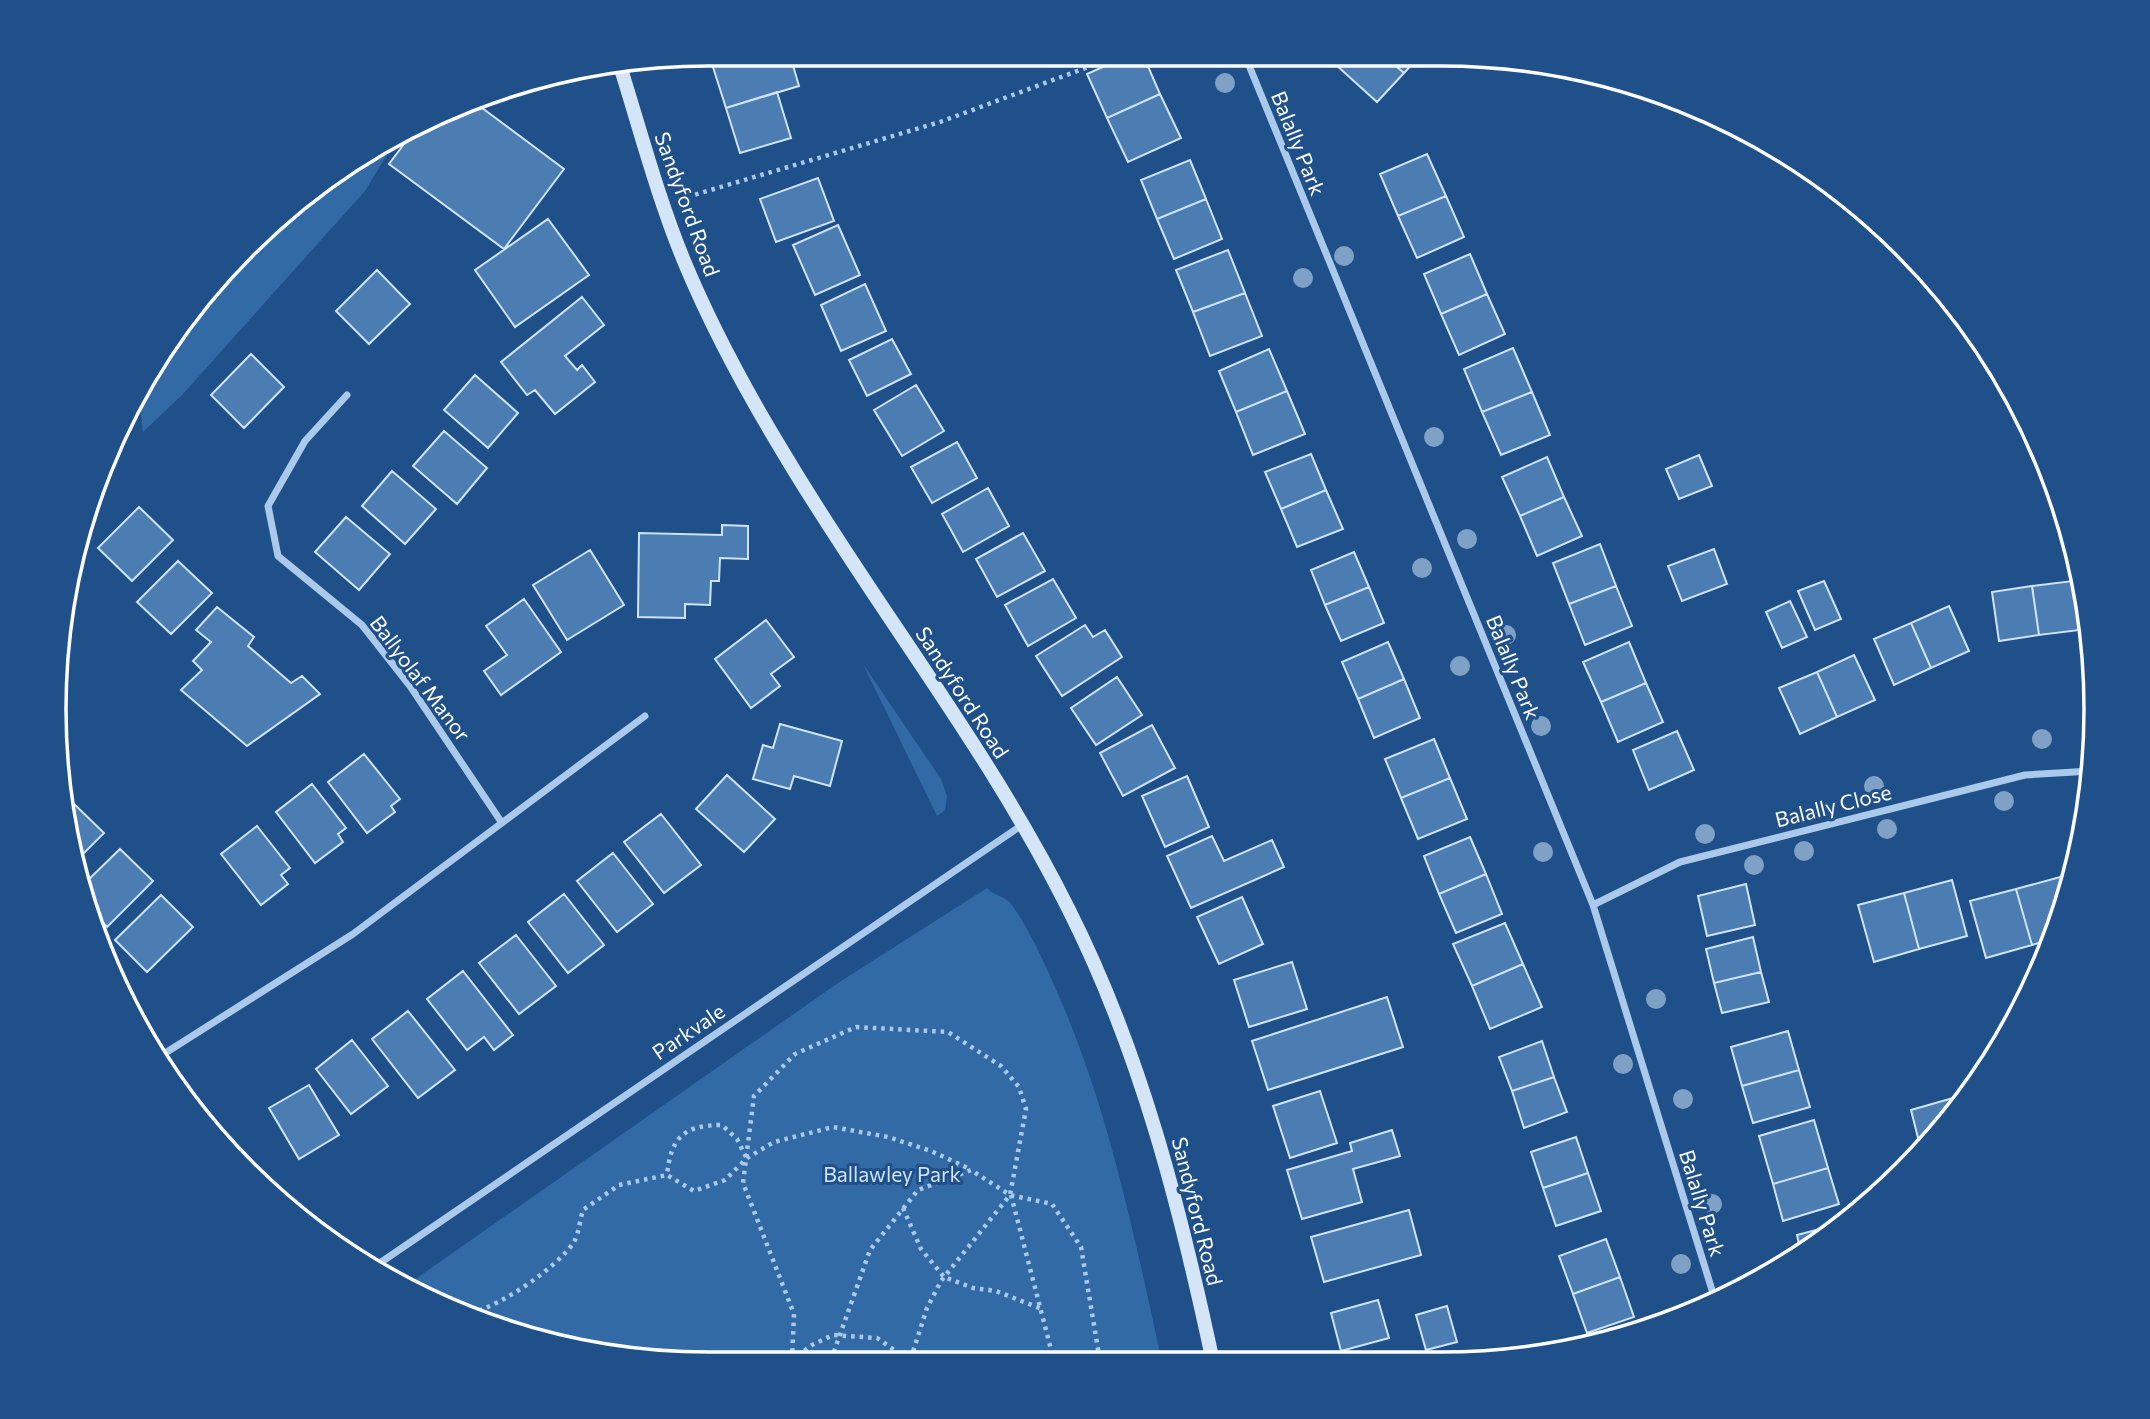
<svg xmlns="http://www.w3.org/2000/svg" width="2150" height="1419" font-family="Commissioner,sans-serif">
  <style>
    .green { fill: #326aa6 }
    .building { fill: #4b7cb2; stroke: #cfe3f8; stroke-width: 2 }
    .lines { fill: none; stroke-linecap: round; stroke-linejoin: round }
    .path { stroke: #aac9eb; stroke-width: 4.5; stroke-dasharray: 3.5 5; stroke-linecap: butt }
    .minor { stroke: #aac9eb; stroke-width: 7 }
    .secondary { stroke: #d5e5f8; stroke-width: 14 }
    .tree { fill: #80a1c6 }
    .labels { text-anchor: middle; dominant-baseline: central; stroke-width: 6; stroke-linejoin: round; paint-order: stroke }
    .street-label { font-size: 21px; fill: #fff; stroke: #1f5089 }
    .park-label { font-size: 21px; fill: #cfe3f8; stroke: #1f5089 }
    .rim { fill: none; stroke: #fff; stroke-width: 3.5 }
  </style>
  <rect width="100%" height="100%" fill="#1f5089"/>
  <path class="green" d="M396,140L365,191L182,395L143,432L139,398L190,310L345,165Z
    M863,664L941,779L947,796L945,810L937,816Z
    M987,888C994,896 1006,896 1012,905C1029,929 1042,958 1054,985C1108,1104 1134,1235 1162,1362L624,1359L420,1297L404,1287L838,983Z"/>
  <path class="building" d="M741,54L790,55L799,86L726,108L712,64Z
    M1125,57H1144L1160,94L1107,118L1087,74Z
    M1340,59H1388L1404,73L1377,102L1335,64Z
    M1388,59H1417L1404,73Z
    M777,92L791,138L740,153L726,108Z
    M1160,94L1181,138L1128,162L1107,118Z
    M474,102L564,169L504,249L389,164L413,132Z
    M1427,154L1446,196L1398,216L1380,174Z
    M1190,160L1206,199L1157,219L1141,180Z
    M818,178L834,221L776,242L760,199Z
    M1446,196L1464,237L1417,258L1398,216Z
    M1206,199L1222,239L1174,259L1157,219Z
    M548,219L589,275L515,327L475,270Z
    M838,225L860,275L815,295L793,245Z
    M1228,250L1245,293L1193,312L1176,270Z
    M1470,254L1487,294L1441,314L1424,274Z
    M377,270L410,304L369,344L336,311Z
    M865,284L886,331L841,351L821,305Z
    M1245,293L1262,336L1210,356L1193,312Z
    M1487,294L1505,334L1459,355L1441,314Z
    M582,297L604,325L565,356L577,370L582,365L595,382L555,414L535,390L527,395L501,362Z
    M892,339L911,374L867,396L849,360Z
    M1513,348L1532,392L1482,412L1464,369Z
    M1269,349L1287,391L1236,412L1219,371Z
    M251,354L284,387L244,428L211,395Z
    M475,375L518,413L488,448L444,410Z
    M916,385L944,431L902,456L874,410Z
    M1287,391L1305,434L1253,455L1236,412Z
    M1532,392L1550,435L1501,455L1482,412Z
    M444,431L487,468L457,504L413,466Z
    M957,442L977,478L932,503L911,467Z
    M1311,454L1326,490L1281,509L1265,472Z
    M1699,455L1712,486L1679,499L1666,469Z
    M1547,457L1564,497L1520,516L1502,477Z
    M392,471L436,509L405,544L362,506Z
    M988,488L1009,526L963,552L942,514Z
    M1326,490L1343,529L1297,547L1281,509Z
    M1564,497L1582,536L1537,556L1520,516Z
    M139,507L173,540L132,581L98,548Z
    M346,517L390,554L359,590L315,552Z
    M722,525L748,526V559L720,558L719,581H711L710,605L685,604V618L638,617L639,533L722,535Z
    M1023,533L1045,571L997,597L976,559Z
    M1600,544L1616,586L1569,604L1553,563Z
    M1714,549L1727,584L1682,601L1668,566Z
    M590,550L624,605L567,640L533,585Z
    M1354,552L1369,587L1325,605L1311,570Z
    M178,561L212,593L171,634L137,602Z
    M1053,579L1076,618L1028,646L1005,605Z
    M1824,581L1841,619L1815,630L1798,591Z
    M2073,581L2080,630L2039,635L2032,586Z
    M1616,586L1632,626L1585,645L1569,604Z
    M2032,586L2039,635L1999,641L1992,592Z
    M1369,587L1384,623L1341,641L1325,605Z
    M524,599L561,652L501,695L484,671L507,655L486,626Z
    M1790,601L1807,637L1782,648L1766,612Z
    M1949,606L1969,651L1931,668L1911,623Z
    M217,607L254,637L248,646L291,683L302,676L320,694L247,746L181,690L202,670L193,661L211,642L196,630Z
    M766,620L794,657L771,674L780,686L751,708L715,659Z
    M1911,623L1931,668L1894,685L1874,639Z
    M1085,625L1093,637L1105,630L1122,657L1062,696L1036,656Z
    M1388,642L1404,679L1358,699L1342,662Z
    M1629,642L1646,683L1601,702L1583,662Z
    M1854,655L1875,700L1837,717L1817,672Z
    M1817,672L1837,717L1800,734L1779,688Z
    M1117,677L1142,715L1096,745L1071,708Z
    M1404,679L1420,718L1374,738L1358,699Z
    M1646,683L1663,722L1618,742L1601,702Z
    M780,724L842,741L830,786L794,776L790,789L753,779L763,745L773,748Z
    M1152,725L1175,768L1123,796L1100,753Z
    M1677,731L1694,770L1649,790L1633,750Z
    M1434,739L1450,778L1401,798L1385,759Z
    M364,754L400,799L391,806L395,812L367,833L328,782Z
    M727,775L775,819L744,852L696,809Z
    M1187,776L1209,827L1165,847L1142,796Z
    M1450,778L1467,819L1418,839L1401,798Z
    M312,784L346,828L338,834L343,842L315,863L276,812Z
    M71,801L104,833L76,861L67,838L65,807Z
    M661,814L701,865L664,893L624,842Z
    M257,826L290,868L281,875L288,884L261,905L221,854Z
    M1212,836L1224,861L1272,840L1284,867L1191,908L1167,856Z
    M1470,837L1486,874L1439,894L1424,856Z
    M120,849L153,881L107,927L97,916L84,884Z
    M613,853L653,904L617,932L577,881Z
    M1486,874L1502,914L1456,933L1439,894Z
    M2064,876L2068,891L2052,939L2032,945L2016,889Z
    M1952,880L1967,936L1919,949L1904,893Z
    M1746,884L1755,925L1707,936L1698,896Z
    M2016,889L2032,945L1986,958L1970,901Z
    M1904,893L1919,949L1874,962L1858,905Z
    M564,894L604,945L568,973L528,922Z
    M161,895L193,927L147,972L115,940Z
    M1242,897L1263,944L1219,964L1197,917Z
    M1505,923L1523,964L1472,986L1453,944Z
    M516,935L556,986L519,1014L479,963Z
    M1753,937L1761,972L1714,983L1706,949Z
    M1292,962L1307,1009L1249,1027L1234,980Z
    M1523,964L1542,1007L1490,1029L1472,986Z
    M463,971L513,1035L494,1050L484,1037L467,1050L427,999Z
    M1761,972L1769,1002L1722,1013L1714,983Z
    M1387,997L1403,1047L1268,1090L1252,1041Z
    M408,1011L455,1070L418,1098L372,1039Z
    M1788,1031L1799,1070L1742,1086L1731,1047Z
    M352,1040L388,1086L351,1114L316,1069Z
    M1542,1041L1554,1077L1512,1091L1499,1057Z
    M1799,1070L1810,1107L1753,1123L1742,1086Z
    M1554,1077L1567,1112L1524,1128L1512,1091Z
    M309,1085L339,1135L299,1159L269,1108Z
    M1320,1091L1337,1143L1290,1158L1273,1106Z
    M1967,1094L1941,1131L1918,1138L1911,1110Z
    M1814,1120L1828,1168L1773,1184L1759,1136Z
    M1392,1130L1400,1156L1353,1169L1362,1202L1302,1219L1287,1170L1352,1151L1350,1143Z
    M1576,1137L1588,1173L1543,1188L1531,1152Z
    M1828,1168L1839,1204L1783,1221L1773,1184Z
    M1588,1173L1601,1211L1556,1226L1543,1188Z
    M1409,1210L1421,1255L1324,1282L1311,1237Z
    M1847,1222L1839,1230L1801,1253L1797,1235Z
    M1606,1239L1620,1277L1573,1294L1559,1256Z
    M1620,1277L1634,1317L1587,1333L1573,1294Z
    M1378,1300L1389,1338L1341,1351L1331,1313Z
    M1447,1306L1457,1342L1426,1350L1416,1315Z"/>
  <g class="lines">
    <path class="path" d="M687,197L940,122L1115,57
      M746,1157L737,1139L722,1125C683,1125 671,1138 667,1175L694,1191L725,1180L747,1158L774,1142L833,1127L888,1137L931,1151L970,1169
      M1011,1195L1054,1361
      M903,1208L921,1249L944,1277L973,1288L996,1291L1042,1309
      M471,1313C500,1306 557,1268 574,1242C579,1233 580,1219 583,1210L619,1185L667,1175
      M710,1360H722
      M792,1360L794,1314L743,1183L754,1096L795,1054L856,1027L948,1032L1001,1066L1019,1087L1026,1109L1010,1195L941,1281L927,1308L910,1361L877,1338L833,1335L812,1345L792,1360
      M831,1360L870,1250L918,1190L971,1170L1010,1195L1052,1204L1081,1247L1100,1361"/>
    <path class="minor" d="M1246,58L1593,905L1716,1303
      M347,395L305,441L268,506L278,556L362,625L410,686L502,823
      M1593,905L1680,862L2025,775L2091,771
      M159,1057L353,934L645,716
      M374,1267L1022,825"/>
    <path class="secondary" d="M621,69C641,133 658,198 684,261C711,326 746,391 783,452C875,607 989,749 1069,910C1141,1053 1180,1207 1213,1362"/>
  </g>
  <g class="tree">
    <circle cx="1225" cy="83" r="10"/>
    <circle cx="1344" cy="256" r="10"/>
    <circle cx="1303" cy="278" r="10"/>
    <circle cx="1434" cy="437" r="10"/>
    <circle cx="1467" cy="539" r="10"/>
    <circle cx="1422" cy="568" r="10"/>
    <circle cx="1506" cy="635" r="10"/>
    <circle cx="1460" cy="666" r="10"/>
    <circle cx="1541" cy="726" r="10"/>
    <circle cx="2042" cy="739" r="10"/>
    <circle cx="1874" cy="786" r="10"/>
    <circle cx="2004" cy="801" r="10"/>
    <circle cx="1887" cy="829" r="10"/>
    <circle cx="1705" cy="834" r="10"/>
    <circle cx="1804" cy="851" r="10"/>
    <circle cx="1543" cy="852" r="10"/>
    <circle cx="1754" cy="865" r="10"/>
    <circle cx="1656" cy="999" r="10"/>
    <circle cx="1623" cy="1064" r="10"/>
    <circle cx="1683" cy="1099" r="10"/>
    <circle cx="1712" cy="1204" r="10"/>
    <circle cx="1681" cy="1264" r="10"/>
  </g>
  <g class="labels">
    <g class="street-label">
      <text transform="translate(1299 143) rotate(68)">Balally Park</text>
      <text transform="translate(688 204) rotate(70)">Sandyford Road</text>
      <text transform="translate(1514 667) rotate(68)">Balally Park</text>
      <text transform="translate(421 678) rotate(53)">Ballyolaf Manor</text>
      <text transform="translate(963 692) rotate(57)">Sandyford Road</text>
      <text transform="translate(1833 805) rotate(-14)">Balally Close</text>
      <text transform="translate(688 1031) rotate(-34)">Parkvale</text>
      <text transform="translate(1703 1203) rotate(73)">Balally Park</text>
      <text transform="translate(1198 1211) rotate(76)">Sandyford Road</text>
    </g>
    <g class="park-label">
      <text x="892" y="1173">Ballawley Park</text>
    </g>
  </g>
  <path d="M0 0H2150V1419H0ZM709 66H1441A643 643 0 0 1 2084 709V709A643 643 0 0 1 1441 1352H709A643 643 0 0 1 66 709V709A643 643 0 0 1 709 66Z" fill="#1f5089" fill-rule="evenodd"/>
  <path class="rim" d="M709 66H1441A643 643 0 0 1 2084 709V709A643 643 0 0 1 1441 1352H709A643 643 0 0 1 66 709V709A643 643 0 0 1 709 66Z"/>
</svg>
